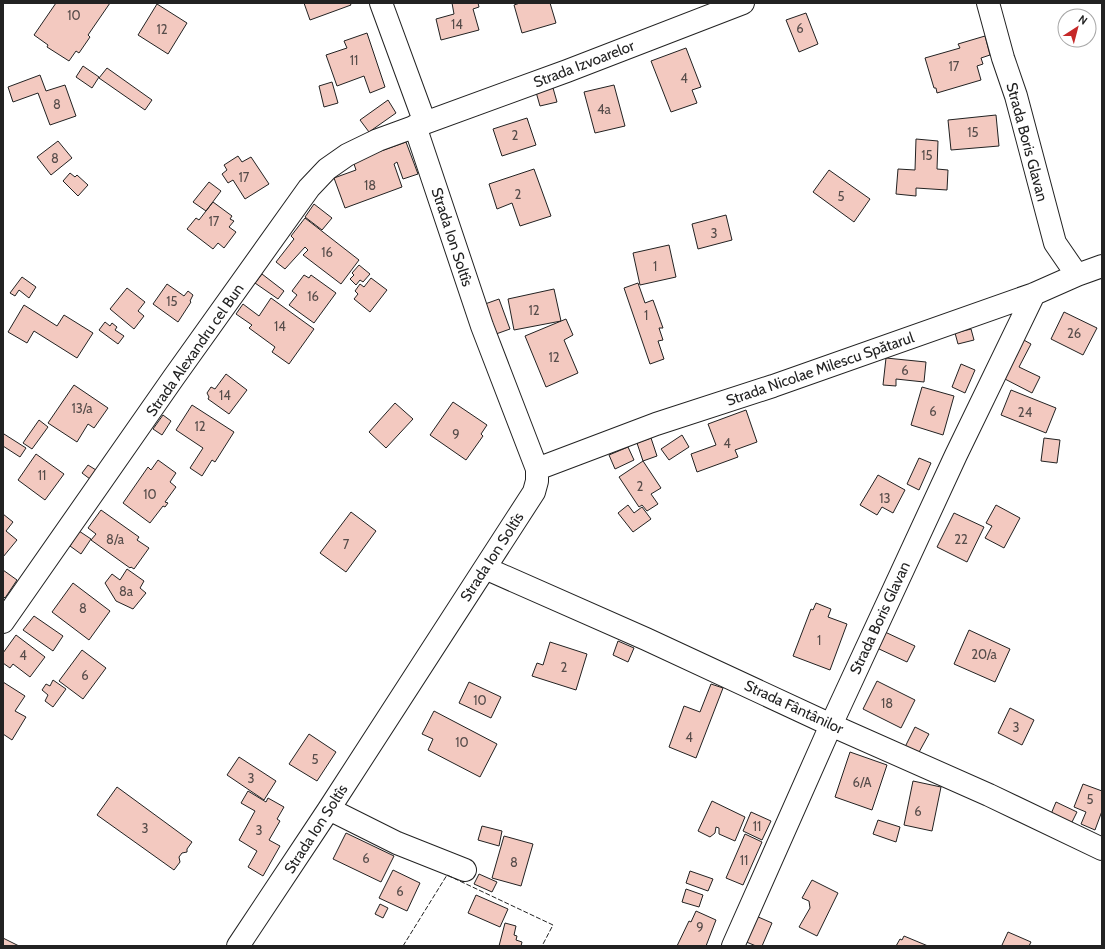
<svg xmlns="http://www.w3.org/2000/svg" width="1105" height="949" font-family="Cabin,sans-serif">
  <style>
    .building { fill: #f3c9c0; stroke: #222 }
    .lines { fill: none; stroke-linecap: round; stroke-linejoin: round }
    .minor-casing { stroke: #222; stroke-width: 24 }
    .minor { stroke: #fff; stroke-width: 22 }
    .fence { stroke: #222; stroke-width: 1; stroke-dasharray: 5 2; stroke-linecap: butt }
    .labels { text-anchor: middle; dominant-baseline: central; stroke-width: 3; stroke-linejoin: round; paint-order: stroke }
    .number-label { font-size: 13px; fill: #564c4a }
    .street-label { font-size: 15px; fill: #222; stroke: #fff }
  </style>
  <rect width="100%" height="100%" fill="#fff"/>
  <path class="building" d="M56,3H110L88,35L90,37L79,53L76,51L69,61L47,47L48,45L34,35Z
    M304,3H350L351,5L310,20Z
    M452,3H478L479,7L473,9L479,30L441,40L436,19L454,14Z
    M520,3H550L556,23L522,33L514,5Z
    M157,4L187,23L168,54L138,35Z
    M806,13L818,44L799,52L786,20Z
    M367,33L385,87L370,93L364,76L337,86L326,55L347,48L344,41Z
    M985,36L990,55L981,58L983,64L977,66L981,80L937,93L936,88H934L925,58L960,48L958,44Z
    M686,48L701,87L692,90L697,103L671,112L651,61Z
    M83,66L99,77L92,88L76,77Z
    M107,68L152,100L145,110L99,78Z
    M40,75L46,91L65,85L76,116L50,125L38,93L13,102L8,87Z
    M332,82L338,103L324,107L319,86Z
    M614,85L625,126L595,133L584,92Z
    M553,88L557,102L540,106L536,92Z
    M388,100L396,113L369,132L360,120Z
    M996,115L999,146L951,150L948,120Z
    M527,118L536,145L502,156L493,129Z
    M916,139L938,141L937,169L948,170L947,190L916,188V196L896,194L898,169L915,170Z
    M58,141L72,158L51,175L37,157Z
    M406,142L418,174L403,179L397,162L394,164L402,187L345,208L334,178L356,170L353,161Z
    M238,156L242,162L251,157L269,184L245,199L233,180L228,183L222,174L227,170L224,165Z
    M534,169L551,216L520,226L512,203L497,209L489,184Z
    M829,170L870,199L854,222L813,192Z
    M70,173L75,177L77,175L88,185L78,196L63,181Z
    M209,182L221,191L206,211L193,202Z
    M213,202L232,216L230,219L234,221L229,227L236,232L224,248L218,243L213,249L187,229L196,218L199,220Z
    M314,204L332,218L322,230L305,217Z
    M726,215L732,240L698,249L692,224Z
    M305,218L359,260L341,284L303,255L308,250L305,247L285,269L276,262L294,239L291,236Z
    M669,245L676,277L640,285L633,253Z
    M359,265L370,274L363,282L360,280L356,285L350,279L354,275L352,273Z
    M262,274L284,291L278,299L255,283Z
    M304,275L309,278L311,275L336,293L314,323L289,305L297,295L292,291Z
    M22,277L36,287L29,298L19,290L15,296L10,293Z
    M371,278L387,290L370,312L354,299L358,294L355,291L360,284L364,287Z
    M638,283L645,303L653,300L663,328H659L663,340L658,341L664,359L650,364L624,288Z
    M167,284L184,296L188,291L193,295L190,301L191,302L178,322L153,304Z
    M127,288L145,302L138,311L144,316L134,329L110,309Z
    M554,289L561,321L514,330L508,299Z
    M271,298L314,329L289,364L272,352L275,347L249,328L252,325L236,314L243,304L259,316Z
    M499,299L510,329L496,334L485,304Z
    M24,305L57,326L64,315L93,333L77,358L34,331L27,343L8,332Z
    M1064,312L1097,328L1083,355L1051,339Z
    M566,319L573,335L564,340L578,373L546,387L525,336Z
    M105,322L110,326L112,323L117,327L115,330L124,336L118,344L99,330Z
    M971,329L974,340L958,344L955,333Z
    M1022,339L1031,344L1019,367L1040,377L1032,393L1003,378Z
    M886,358L926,362L924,382L896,379V386L883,385Z
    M961,364L975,370L965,393L952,387Z
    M226,374L247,390L229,414L208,399L209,397L207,393L211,387L215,389Z
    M74,385L108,408L94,428L88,424L77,442L48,423Z
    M922,387L954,396L943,435L911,425Z
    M1011,390L1056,408L1046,433L1001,415Z
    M453,402L487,425L481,434L483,436L466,460L430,435Z
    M395,403L413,419L386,448L369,432Z
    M192,405L234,432L215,462L212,460L202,476L190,468L203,448L176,430Z
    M746,410L757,442L735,450L738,457L697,472L691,454L716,445L708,424Z
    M163,415L171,421L162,435L153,429Z
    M39,420L48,427L32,449L23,443Z
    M4,434L26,448L20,457L3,446V436Z
    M682,435L689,447L669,460L661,449Z
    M651,438L657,456L643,461L637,443Z
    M1044,438L1060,440L1057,463L1041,461Z
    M628,447L634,460L615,469L609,455Z
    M36,454L64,474L45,500L18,480Z
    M919,458L931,463L919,490L907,484Z
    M158,460L176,473L170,482L176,487L165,502L168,503L165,507L163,506L150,523L123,503L148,467L151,470Z
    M643,461L661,488L651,494L658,504L647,511L642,505L639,507L619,477Z
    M88,465L96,470L90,479L82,473Z
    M878,475L905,490L893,513L882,507L877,515L860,505Z
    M628,505L634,513L642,507L651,519L633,532L618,513Z
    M996,505L1020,518L1004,548L985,538L992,526L986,523Z
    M101,510L139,537L137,540L149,548L134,569L131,567L130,568L91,540L96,534L88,528Z
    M351,512L376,531L346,572L320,553Z
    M954,513L984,527L967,562L937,547Z
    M3,514L13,522L6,531L17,540L3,557Z
    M79,531L91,539L81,554L70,546Z
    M127,569L144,581L140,588L146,593L133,609L116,601L105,583L112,574L120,580Z
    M3,570L17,580L5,598L3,596Z
    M73,583L110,611L89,640L52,612Z
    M816,603L831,609L828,617L847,624L830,670L793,656L811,609L813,610Z
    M34,616L63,636L53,651L23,630Z
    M969,630L1010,649L995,682L954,664Z
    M885,632L915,646L907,662L877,648Z
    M16,635L45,657L30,677L13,664L10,668L3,663V653Z
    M618,641L634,648L628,662L613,655Z
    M550,642L587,654L576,690L532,676L537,663L543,665Z
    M82,650L106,668L83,699L59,681Z
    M53,680L66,689L53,707L45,701L48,695L42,690L46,684L50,686Z
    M877,681L915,700L901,728L863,709Z
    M3,682L25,696L15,711L26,717L12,740L3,734Z
    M469,682L501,697L491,718L459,703Z
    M711,684L723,688L696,758L669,747L684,706L700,712Z
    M1010,708L1034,720L1022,745L998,733Z
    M434,711L497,744L480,777L428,750L433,739L422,734Z
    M915,727L929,734L918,754L905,747Z
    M309,734L336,752L317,781L289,764Z
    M850,752L887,765L872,810L835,797Z
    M239,757L276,781L264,800L227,775Z
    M913,781L941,787L932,831L904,825Z
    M1083,784L1102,791V811L1095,830L1081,824L1086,812L1074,807Z
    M117,787L192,842L187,849V852L182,853L179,857L180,862L174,870L97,815Z
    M248,791L266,802L268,798L284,807L277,819L280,821L269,840L280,846L263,876L248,867L257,851L239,840L255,811L241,803Z
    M712,801L745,817L735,841L719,834V828L716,827L715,833L710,837L698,831Z
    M1056,802L1077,812L1071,824L1051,814Z
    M751,812L771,821L762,840L743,831Z
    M878,820L900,827L896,842L873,834Z
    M482,826L502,831L499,846L478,840Z
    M346,833L394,856L381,882L333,859Z
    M745,834L762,842L743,885L726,878Z
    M504,836L533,844L521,886L492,878Z
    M393,870L420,883L407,911L379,898Z
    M690,871L713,879L708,891L686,883Z
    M479,874L497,882L492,892L474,884Z
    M812,880L838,893L817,936L799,927L810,908L809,901L802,898Z
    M686,889L703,895L699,907L682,902Z
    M476,895L508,909L500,927L468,913Z
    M380,904L388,908L383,918L375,914Z
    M696,911L716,920L706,946H677L689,921L691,922Z
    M756,916L772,923L762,946H756L744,941Z
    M505,923L516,926L514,935L517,936L516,940L522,942L521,946H499Z
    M1008,932L1031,942L1029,946H1005L1002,945Z
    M904,936L928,946H896L900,939L902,940Z
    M3,938L19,946H3Z"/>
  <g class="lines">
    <defs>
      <path id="minor" d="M381,3L425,123
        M988,3L1003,58L1016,96L1055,243L1077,275
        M537,469L656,424L773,386L1034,294L1077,275L1102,266
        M485,568L646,639L831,725L989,795L1102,849
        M3,622L174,377L309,188L327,169L347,155L378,140L567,71L743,3
        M329,809L397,843L465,870
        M238,946L329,809L534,492L537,481V469L482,326L415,126
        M733,946L831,725L956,455L1034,294"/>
    </defs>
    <use href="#minor" class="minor-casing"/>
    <use href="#minor" class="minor"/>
    <path class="fence" d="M403,946L447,875L553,925L542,946"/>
  </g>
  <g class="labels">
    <g class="number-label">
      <text x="74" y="15">10</text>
      <text x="457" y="24">14</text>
      <text x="800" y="28">6</text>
      <text x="162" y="29">12</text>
      <text x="354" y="60">11</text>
      <text x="954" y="66">17</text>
      <text x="684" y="78">4</text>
      <text x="57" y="104">8</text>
      <text x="604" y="109">4a</text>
      <text x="973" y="132">15</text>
      <text x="515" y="135">2</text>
      <text x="927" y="155">15</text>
      <text x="55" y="158">8</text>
      <text x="244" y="177">17</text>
      <text x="370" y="185">18</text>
      <text x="518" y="194">2</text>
      <text x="841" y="196">5</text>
      <text x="214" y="221">17</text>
      <text x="714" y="233">3</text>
      <text x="327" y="252">16</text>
      <text x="655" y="266">1</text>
      <text x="313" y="296">16</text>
      <text x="172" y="301">15</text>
      <text x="534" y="310">12</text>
      <text x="646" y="315">1</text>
      <text x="280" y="326">14</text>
      <text x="1074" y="333">26</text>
      <text x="554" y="357">12</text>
      <text x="905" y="370">6</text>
      <text x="225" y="395">14</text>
      <text x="82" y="408">13/a</text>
      <text x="933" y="411">6</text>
      <text x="1025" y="412">24</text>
      <text x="200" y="426">12</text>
      <text x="456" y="434">9</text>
      <text x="727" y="443">4</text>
      <text x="42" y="475">11</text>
      <text x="640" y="486">2</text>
      <text x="150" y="494">10</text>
      <text x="885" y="498">13</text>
      <text x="115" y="539">8/a</text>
      <text x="961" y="539">22</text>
      <text x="346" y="544">7</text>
      <text x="126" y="591">8a</text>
      <text x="83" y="608">8</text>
      <text x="819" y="640">1</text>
      <text x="984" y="654">20/a</text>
      <text x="23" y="655">4</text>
      <text x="564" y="667">2</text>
      <text x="85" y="675">6</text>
      <text x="480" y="700">10</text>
      <text x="887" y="703">18</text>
      <text x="1016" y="727">3</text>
      <text x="689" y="737">4</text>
      <text x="462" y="742">10</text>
      <text x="315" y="759">5</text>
      <text x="251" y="778">3</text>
      <text x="862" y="782">6/A</text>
      <text x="1090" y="799">5</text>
      <text x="918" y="811">6</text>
      <text x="757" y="826">11</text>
      <text x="145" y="828">3</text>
      <text x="259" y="830">3</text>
      <text x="366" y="858">6</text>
      <text x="744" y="860">11</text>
      <text x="514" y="862">8</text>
      <text x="400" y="891">6</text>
      <text x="700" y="927">9</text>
    </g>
    <g class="street-label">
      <text transform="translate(584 64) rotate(-21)">Strada Izvoarelor</text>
      <text transform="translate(1027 142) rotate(75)">Strada Boris Glavan</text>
      <text transform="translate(452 237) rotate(72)">Strada Ion Soltîs</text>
      <text transform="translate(195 350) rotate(-55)">Strada Alexandru cel Bun</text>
      <text transform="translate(820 369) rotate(-19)">Strada Nicolae Milescu Spătarul</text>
      <text transform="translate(492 557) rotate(-57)">Strada Ion Soltîs</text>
      <text transform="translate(880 618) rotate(-65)">Strada Boris Glavan</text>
      <text transform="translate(794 707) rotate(25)">Strada Fântânilor</text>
      <text transform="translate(316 829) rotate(-57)">Strada Ion Soltîs</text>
    </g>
  </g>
  <rect width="1105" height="949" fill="none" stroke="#222222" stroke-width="8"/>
  <g transform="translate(1077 28) rotate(36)"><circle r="19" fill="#ffffff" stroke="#a7a7a7"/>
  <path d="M0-3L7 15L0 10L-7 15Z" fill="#c62828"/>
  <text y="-6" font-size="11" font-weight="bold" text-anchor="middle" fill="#222222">N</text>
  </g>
</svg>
